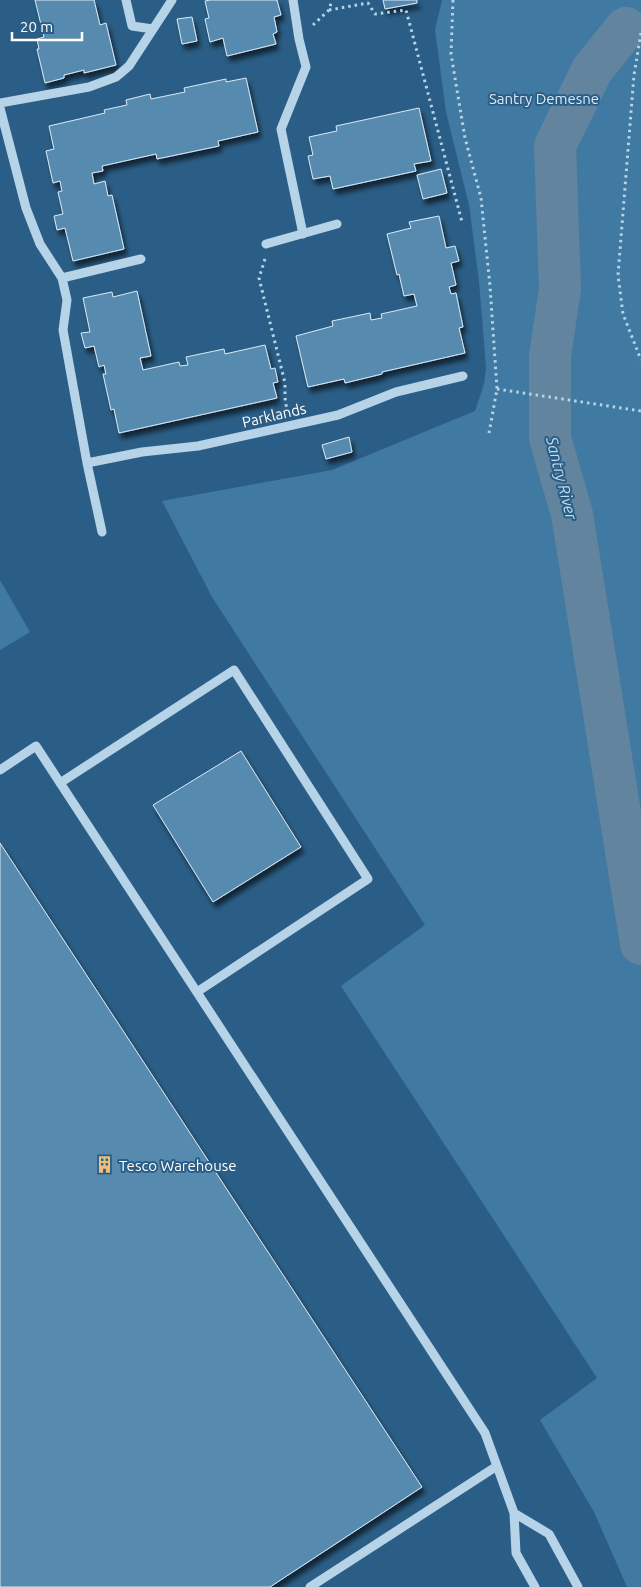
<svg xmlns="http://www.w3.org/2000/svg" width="641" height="1587" font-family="Ubuntu,sans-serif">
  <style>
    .green { fill: #4079a2 }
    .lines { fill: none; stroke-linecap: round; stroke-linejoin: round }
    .river { stroke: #62849e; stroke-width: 42 }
    .building { fill: #578aaf; stroke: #daeaf6; filter: url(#shadow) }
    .path { stroke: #b7d3e7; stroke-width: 3; stroke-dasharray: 2.5 4; stroke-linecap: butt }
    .minor { stroke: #b7d3e7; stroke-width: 9 }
    .labels { text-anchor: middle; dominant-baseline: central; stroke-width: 4; stroke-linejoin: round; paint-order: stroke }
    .park-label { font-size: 15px; fill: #daeaf6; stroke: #2b5e86 }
    .street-label { font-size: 15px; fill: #fff; stroke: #2b5e86 }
    .poi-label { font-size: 15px; fill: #fff; stroke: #2b5e86; text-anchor: start }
    .water-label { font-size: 16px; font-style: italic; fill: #c3dcef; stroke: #2b5e86 }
  </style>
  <defs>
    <filter id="shadow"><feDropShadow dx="3" dy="5.5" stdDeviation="2.5" flood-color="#0009"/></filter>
  </defs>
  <rect width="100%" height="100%" fill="#2b5e86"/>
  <path class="green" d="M442,0H641V1587H627L594,1512L540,1420L597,1378L341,986L425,925L212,597L162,501L332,470L475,411L484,384L486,368L479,281L469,205L446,112L435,30Z
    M0,580L30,632L0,650Z"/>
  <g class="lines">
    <path class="river" d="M626,28L592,70L555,146L560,289L550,356V438L572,514L641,944"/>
  </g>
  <path class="building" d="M35,0H94L100,25L106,23L116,65L84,73V70L64,75V78L45,83L37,49H39L37,39L44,37Z
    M210,0H277L281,15L274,17L277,32L273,34L276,44L227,56L223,38L210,42L205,19L209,18L205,1Z
    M383,0H417V3L385,9Z
    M192,17L197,41L182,44L177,19Z
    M246,78L258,132L218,141L219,146L157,159L156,154L102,166L103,171L92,173L94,184L105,181L108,196L112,195L124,249L73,261L65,228L57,230L54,216L63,214L58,192L62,191L60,181L53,183L46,151L54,149L49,126L105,113L104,110L127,105L126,100L150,94L151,99L185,92L184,88L226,79V82Z
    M419,108L431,161L414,164L416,171L333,189L330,176L313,179L308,156L313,155L309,137L337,131L336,126Z
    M441,169L447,193L423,199L417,175Z
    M439,216L446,248L455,246L459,261L451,263L456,285L449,287L451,294L456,293L463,327L459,328L465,353L382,372V374L345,383L344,379L308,387L296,336L333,326L332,321L370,313L371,320L382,318L381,314L417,306L414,294L404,296L399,274L397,275L387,234L411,228L409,222Z
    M137,291L151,356L140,358L143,370L179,362L180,366L188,365L186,357L224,349L225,354L265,345L271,369L275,368L278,382L273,383L277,398L119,433L114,409L111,410L103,374H106L104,365L99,367L94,346L85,348L81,333L90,332L83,298L112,292L113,297Z
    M349,437L352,452L326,459L322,445Z
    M241,751L301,847L213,902L153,805Z
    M0,843L422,1487L270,1587H0Z"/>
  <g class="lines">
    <path class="path" d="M453,0L451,54L465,138L481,198L490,286L497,389L489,433
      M329,10L368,3L375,14L406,10L462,222
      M313,25L329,10L332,0
      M641,33L634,75L618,275L623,314L641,360
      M265,259L259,278L285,383V398L287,411
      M497,389L641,411"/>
    <path class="minor" d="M126,0L132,26L153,29
      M293,0L299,39L306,67L281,129L303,234
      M0,103L89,87L116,77L129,66L172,0
      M0,108L26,208L40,244L62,278L67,300L63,330L87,463L102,532
      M266,244L337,224
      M62,278L141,259
      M87,463L142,452L198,446L338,415L396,392L463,376
      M0,770L36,746L485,1433L514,1513L516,1553L535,1587
      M60,783L234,670L368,879L197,992
      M514,1513L549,1534L578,1587
      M310,1587L497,1466"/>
  </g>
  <defs>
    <symbol id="building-bare" viewBox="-9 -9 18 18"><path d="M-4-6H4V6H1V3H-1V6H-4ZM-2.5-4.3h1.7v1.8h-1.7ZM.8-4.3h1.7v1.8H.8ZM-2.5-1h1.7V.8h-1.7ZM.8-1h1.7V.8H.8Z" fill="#edbf7f" stroke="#2b5e86" stroke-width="2.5" paint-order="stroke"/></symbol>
  </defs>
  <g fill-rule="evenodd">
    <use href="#building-bare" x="92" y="1152" width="25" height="25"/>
  </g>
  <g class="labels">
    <g class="park-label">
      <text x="544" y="98">Santry Demesne</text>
    </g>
    <g class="street-label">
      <text transform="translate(274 415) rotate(-13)">Parklands</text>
    </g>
    <g class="poi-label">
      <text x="119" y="1165">Tesco Warehouse</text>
    </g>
    <g class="water-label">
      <text transform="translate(562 478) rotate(76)">Santry River</text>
    </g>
  </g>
  <path d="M12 32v8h70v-8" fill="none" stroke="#ffffff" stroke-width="2.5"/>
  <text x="20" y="32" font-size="15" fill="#ffffff" stroke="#2b5e86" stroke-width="4" paint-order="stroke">20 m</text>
</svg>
